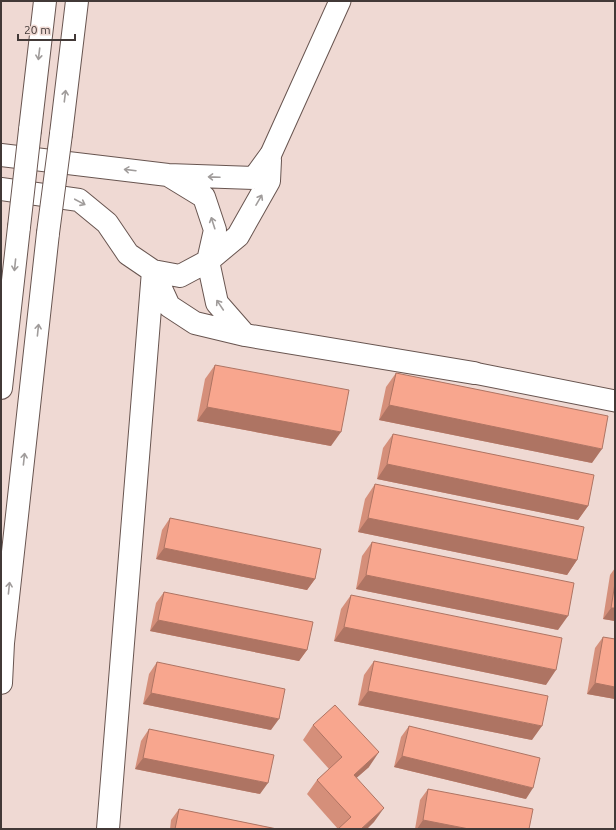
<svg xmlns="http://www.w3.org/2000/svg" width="616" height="830" font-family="Ubuntu,sans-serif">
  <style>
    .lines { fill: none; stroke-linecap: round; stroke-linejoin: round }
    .street-casing { stroke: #685550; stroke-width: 23 }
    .secondary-casing { stroke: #685550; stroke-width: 24 }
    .highway-casing { stroke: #685550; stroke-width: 24 }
    .street { stroke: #fff; stroke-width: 21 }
    .secondary { stroke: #fff; stroke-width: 22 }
    .highway { stroke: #fff; stroke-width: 22 }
    .highway-bridge-casing { stroke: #685550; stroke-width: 24; stroke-linecap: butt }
    .highway-bridge { stroke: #fff; stroke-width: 22 }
    .wall { fill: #d58f7a }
    .shaded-wall { fill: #ae7463 }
    .building { fill: #f8a68e; stroke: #ae7463 }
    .oneway { stroke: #a09c9b }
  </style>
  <rect width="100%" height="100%" fill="#efd9d3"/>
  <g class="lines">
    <defs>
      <path id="street" d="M270,156L340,1
        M474,373L615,401"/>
      <path id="secondary" d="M1,155L168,175L254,178L270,156
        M1,189L79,200L107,223L128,254L153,271L180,276L208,261L215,230L204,197L168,175
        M245,335L217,303L208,261L238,236L269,181L270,160
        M108,829L153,271L169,306L195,323L245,335L474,373"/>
      <path id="highway" d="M30,130L45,1
        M61,134L77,1
        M1,388L19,227
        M1,683L3,643L48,233"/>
    </defs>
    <use href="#street" class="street-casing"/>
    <use href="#secondary" class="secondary-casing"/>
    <use href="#highway" class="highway-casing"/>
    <use href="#street" class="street"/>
    <use href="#secondary" class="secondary"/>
    <use href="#highway" class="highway"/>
    <defs>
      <path id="highway-bridge" d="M19,227L30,130
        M48,233L61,134"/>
    </defs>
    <use href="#highway-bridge" class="highway-bridge-casing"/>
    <use href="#highway-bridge" class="highway-bridge"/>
  </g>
  <path class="wall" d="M215,365L331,446L197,421L205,379Z
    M396,373L592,463L379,420L386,387Z
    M393,434L588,506L578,520L377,479L383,448Z
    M375,484L577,560L567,575L358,532L365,499Z
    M170,518L315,579L307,590L156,559L162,530Z
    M372,542L558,630L356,589L362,556Z
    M615,568V621L603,619L610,575Z
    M164,592L307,650L299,661L150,631L156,603Z
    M351,595L546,685L334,641L341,609Z
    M603,637L615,699L587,694L595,648Z
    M374,661L532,740L358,705L364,675Z
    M157,662L271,730L143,704L149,674Z
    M313,725L369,767L356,778L374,822L338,829L307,794L317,780L329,769L303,740Z
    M409,726L526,799L394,767L401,737Z
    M149,729L260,794L135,769L141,741Z
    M428,789L529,829H415L420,800Z
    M179,809L277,829H170L171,820Z"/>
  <path class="shaded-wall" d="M389,405L602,449L592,463L379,420Z
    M207,407L341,432L331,446L197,421Z
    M387,464L588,506L578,520L377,479Z
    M368,518L577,560L567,575L358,532Z
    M164,548L315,579L307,590L156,559Z
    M366,575L568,616L558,630L356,589Z
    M611,608H615V621L603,619Z
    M158,620L307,650L299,661L150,631Z
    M344,627L556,670L546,685L334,641Z
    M595,683L615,687V699L587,694Z
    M368,691L542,726L532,740L358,705Z
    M151,693L279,719L271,730L143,704Z
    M379,752L369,767L344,789L354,775Z
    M402,756L533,788L526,799L394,767Z
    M143,758L268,783L260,794L135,769Z
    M384,808L374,822L367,829H361Z
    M423,820L469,829H417Z"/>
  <path class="building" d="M215,365L349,390L341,432L207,407Z
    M396,373L608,416L602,449L389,405Z
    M393,434L594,475L588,506L387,464Z
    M375,484L584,527L577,560L368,518Z
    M170,518L321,549L315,579L164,548Z
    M372,542L574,583L568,616L366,575Z
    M615,583V608H611Z
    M164,592L313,622L307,650L158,620Z
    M351,595L562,638L556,670L344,627Z
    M603,637L615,639V687L595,683Z
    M374,661L548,696L542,726L368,691Z
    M157,662L285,689L279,719L151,693Z
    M335,705L379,752L354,775L384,808L361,829H338L351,817L317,780L342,757L313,725Z
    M409,726L540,758L533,788L402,756Z
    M149,729L274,755L268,783L143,758Z
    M428,789L533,809L529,829H469L423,820Z
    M179,809L277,829H175Z"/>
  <defs><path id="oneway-shaft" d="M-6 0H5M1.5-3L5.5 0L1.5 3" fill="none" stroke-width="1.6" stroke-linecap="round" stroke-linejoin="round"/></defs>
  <g class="oneway">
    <use href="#oneway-shaft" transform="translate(39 54) rotate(97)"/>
    <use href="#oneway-shaft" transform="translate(65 96) rotate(-83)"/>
    <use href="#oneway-shaft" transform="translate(130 170) rotate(-173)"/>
    <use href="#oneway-shaft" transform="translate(214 177) rotate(-178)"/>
    <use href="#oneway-shaft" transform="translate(259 200) rotate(-60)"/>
    <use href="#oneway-shaft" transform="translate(80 202) rotate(28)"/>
    <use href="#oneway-shaft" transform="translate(213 223) rotate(-108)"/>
    <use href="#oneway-shaft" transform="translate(15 265) rotate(96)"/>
    <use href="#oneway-shaft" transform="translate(220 305) rotate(-124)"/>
    <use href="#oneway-shaft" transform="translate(38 330) rotate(-84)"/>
    <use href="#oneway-shaft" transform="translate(24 459) rotate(-84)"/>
    <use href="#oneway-shaft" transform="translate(9 588) rotate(-84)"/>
  </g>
  <rect width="616" height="830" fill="none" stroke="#423937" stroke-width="4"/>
  <path d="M18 34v6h57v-6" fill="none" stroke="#423937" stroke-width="2"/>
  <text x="24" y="34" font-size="12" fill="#423937" stroke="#efd9d3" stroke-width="3" paint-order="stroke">20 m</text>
</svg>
